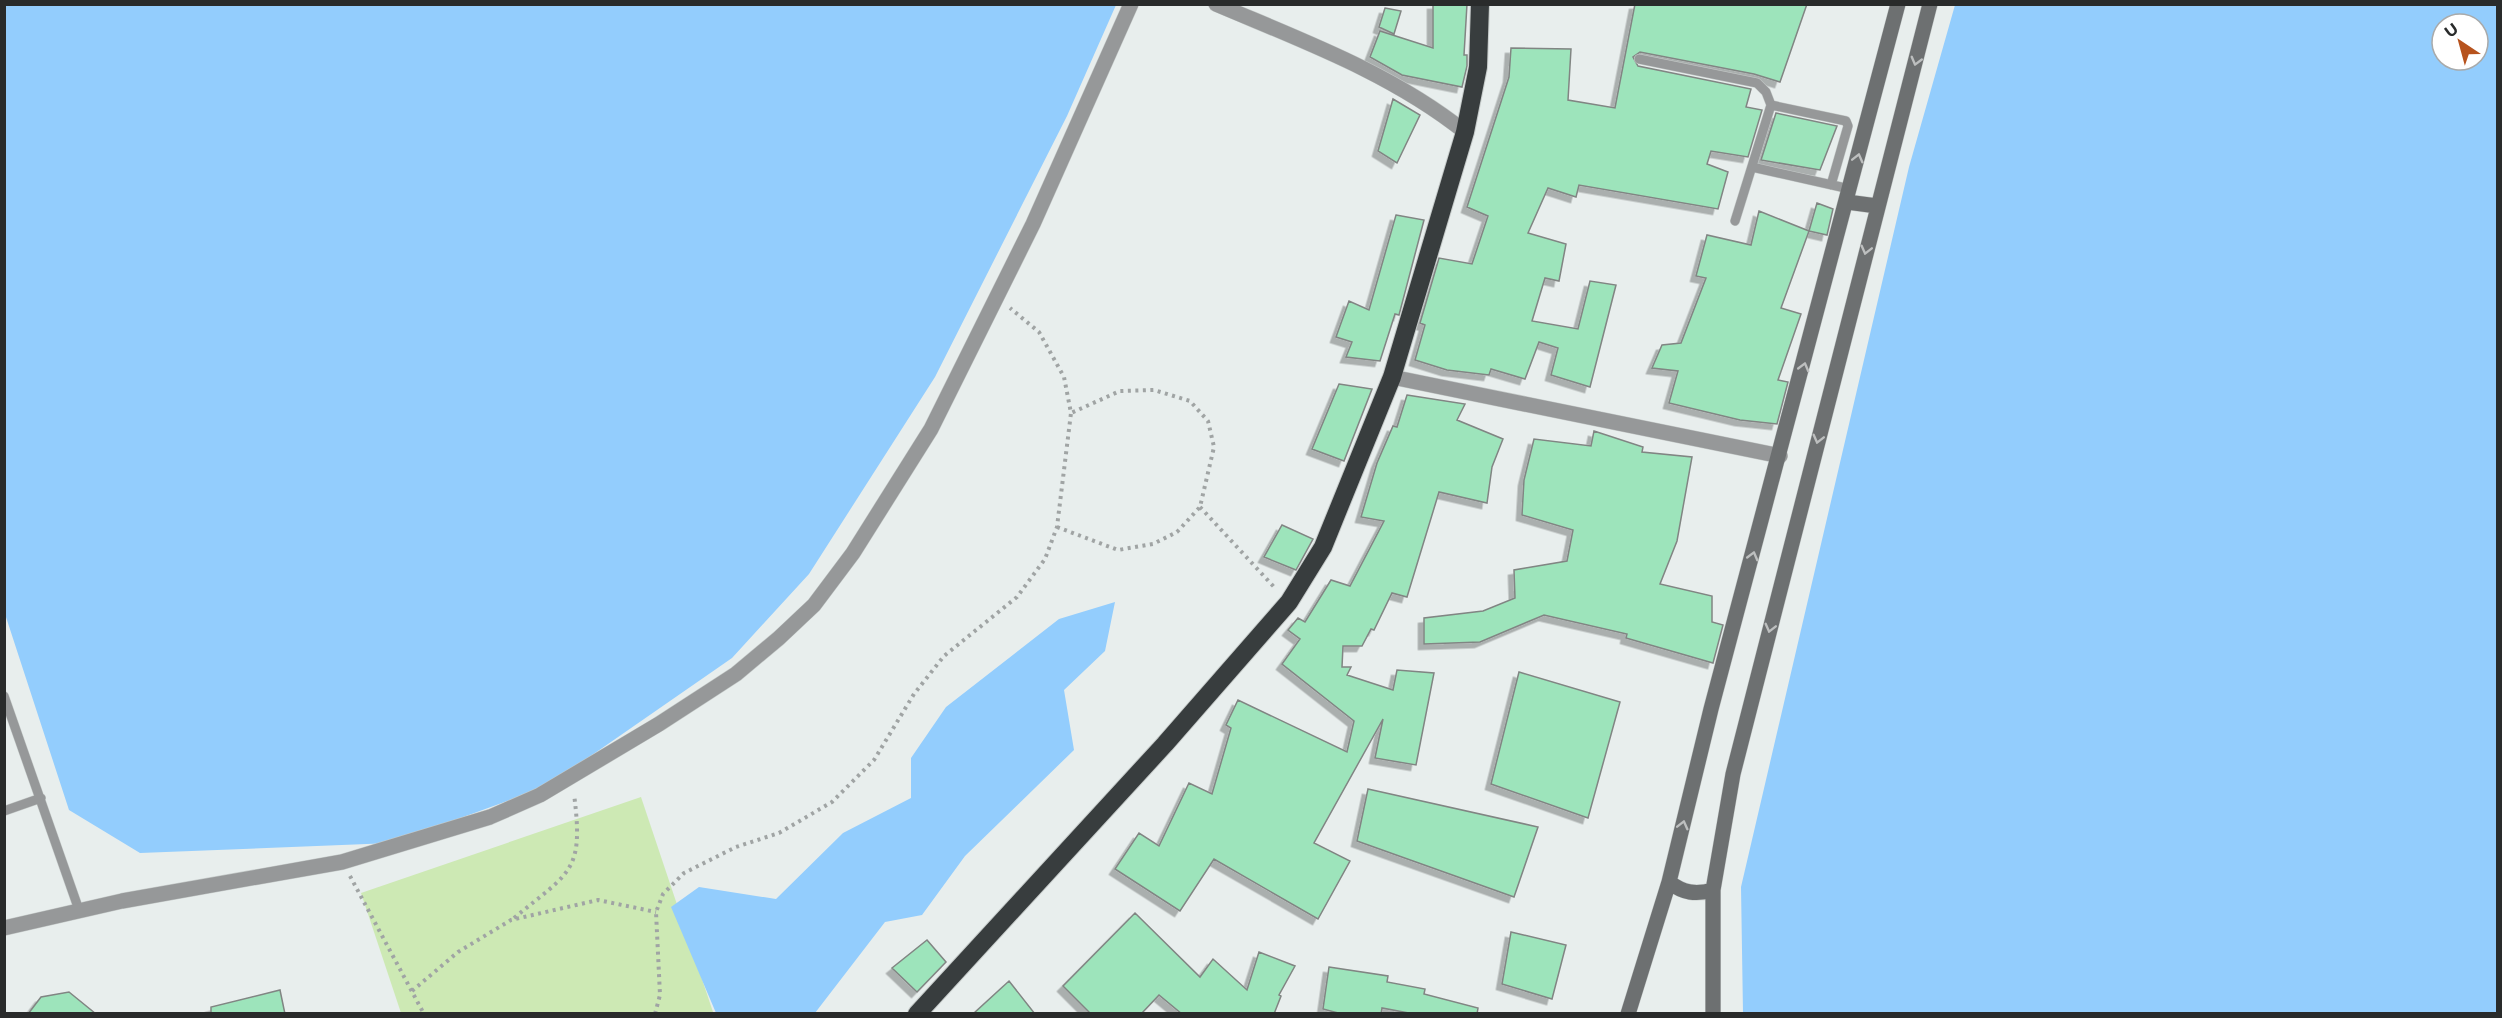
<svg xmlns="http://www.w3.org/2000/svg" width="2502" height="1018" font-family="Montserrat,sans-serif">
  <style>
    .green { fill: #cde9b4 }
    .water { fill: #93cdfd; fill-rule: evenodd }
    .building { fill: #9de4bb; stroke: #818583; stroke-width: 1.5; filter: url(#shadow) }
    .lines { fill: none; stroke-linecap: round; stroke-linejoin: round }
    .lane-casing { stroke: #c6cbca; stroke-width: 10 }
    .street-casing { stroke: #c6cbca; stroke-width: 16 }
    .secondary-casing { stroke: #c6cbca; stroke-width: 16 }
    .highway-casing { stroke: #c6cbca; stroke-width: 20 }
    .path { stroke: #a0a4a4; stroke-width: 4; stroke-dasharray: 3 4.5; stroke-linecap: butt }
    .lane { stroke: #969899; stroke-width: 9 }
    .street { stroke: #969899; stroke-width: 15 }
    .secondary { stroke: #6d7071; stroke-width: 15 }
    .highway { stroke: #383d3e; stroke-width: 18 }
    .oneway { stroke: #bdbfbf }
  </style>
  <defs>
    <filter id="shadow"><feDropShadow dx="-5.5" dy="5.5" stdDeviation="0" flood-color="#0004"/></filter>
  </defs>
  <rect width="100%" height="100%" fill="#e8eeed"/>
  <path class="green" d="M641,797L713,1012L401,1013L361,893Z"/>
  <path class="water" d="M4,5H1116L1067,116L935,377L809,574L732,658L546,787L392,843L140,853L69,810L5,614Z
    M1955,5H2497V1013H1743L1741,887L1909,167ZM2442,24H2478V60H2442Z
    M1115,602L1105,651L1064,690L1074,750L965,856L922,915L885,922L815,1013H716L671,907L699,887L776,899L843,833L911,798V758L946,707L1059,619Z"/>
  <path class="building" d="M1433,4H1467L1464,55H1467V66L1462,87L1402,75L1370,57L1380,31L1433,48Z
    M1635,4H1807L1780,82L1754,74L1640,52L1633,57L1638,66L1751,89L1746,107L1762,110L1748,157L1711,151L1707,164L1728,172L1718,209L1579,185L1576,197L1548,188L1528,233L1566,244L1559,281L1545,278L1532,321L1578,329L1590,281L1616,285L1590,387L1551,375L1558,348L1539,342L1525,379L1491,369L1489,375L1447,370L1415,360L1425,325L1420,323L1439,258L1472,264L1488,216L1467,207L1509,77L1511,48L1571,49L1568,100L1615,108Z
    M1385,8L1401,11L1394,34L1379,27Z
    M1393,99L1420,115L1397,163L1378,151Z
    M1776,113L1837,126L1820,170L1761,160Z
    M1817,203L1833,209L1827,235L1809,231Z
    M1759,211L1809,231L1781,308L1801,314L1778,380L1788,382L1777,424L1740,420L1669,403L1678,371L1652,368L1662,345L1681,343L1706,278L1696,276L1707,235L1751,245Z
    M1396,215L1424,220L1399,315L1395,314L1380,361L1346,357L1352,342L1336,337L1349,301L1369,310Z
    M1339,384L1372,389L1344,461L1312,449Z
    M1407,395L1465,404L1457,420L1503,439L1492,467L1487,503L1439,492L1407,597L1392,593L1374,630L1371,629L1362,646H1343L1342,667H1351L1347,675L1393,690L1397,670L1434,673L1416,765L1375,758L1383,719L1314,843L1350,861L1318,919L1214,859L1180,911L1115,869L1139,833L1159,846L1189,783L1212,794L1231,728L1226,725L1238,700L1347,752L1354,721L1282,664L1300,639L1288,630L1298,618L1305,622L1331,580L1350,586L1384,521L1361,517L1377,463L1393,426L1397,427Z
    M1594,431L1643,447L1642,452L1692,457L1677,541L1660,584L1712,596V622L1723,625L1713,663L1626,638L1627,634L1544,615L1480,642L1424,644V618L1483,611L1515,598L1514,570L1567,561L1573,530L1522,515L1524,480L1534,439L1591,446Z
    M1282,525L1313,539L1296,570L1264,557Z
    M1519,672L1620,702L1588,818L1491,784Z
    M1368,789L1538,827L1514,897L1357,841Z
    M1135,913L1200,977L1213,959L1247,990L1259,952L1295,966L1279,995L1281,996L1274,1014H1182L1159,995L1141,1014H1091L1063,986Z
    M1511,932L1566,945L1552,999L1502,984Z
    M927,940L946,962L917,992L892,968Z
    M1329,967L1388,976L1387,982L1425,989L1424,994L1478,1008L1477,1014H1414L1382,1008L1381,1014H1342L1323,1009Z
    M1009,981L1035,1014H973Z
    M280,990L285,1014H211V1007Z
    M69,992L96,1014H28L41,997Z"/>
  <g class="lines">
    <defs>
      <path id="lane" d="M1639,59L1757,83L1766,92L1771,105L1735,221
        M1771,105L1846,121L1848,126L1831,185
        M1752,167L1850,189
        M4,696L79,910
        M4,811L41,798"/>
      <path id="street" d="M1216,4C1303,41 1391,73 1465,132
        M1392,377L1780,456
        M4,928L122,901L342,862L490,817L540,795L659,724L736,674L779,638L814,605L853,553L931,429L1033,224L1131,4"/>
      <path id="secondary" d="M1847,202L1877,206
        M1669,882C1683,893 1696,895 1713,890
        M1628,1014L1669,882L1711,709L1898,4
        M1713,1014V890L1733,774L1930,4"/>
      <path id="highway" d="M917,1014L1165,744L1289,602L1323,547L1392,377L1465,132L1478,67L1480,4"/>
    </defs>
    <use href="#lane" class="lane-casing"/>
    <use href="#street" class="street-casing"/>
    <use href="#secondary" class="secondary-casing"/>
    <use href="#highway" class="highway-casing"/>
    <path class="path" d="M1200,507L1275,588
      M1057,527L1118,550L1153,544L1177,532L1200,507L1214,447L1208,421L1190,401L1154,390L1120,391L1071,413
      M350,876L424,1014
      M514,918C571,871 584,872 574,794
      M412,991L458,952L511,920L598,900L656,912
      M655,1014L660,995L656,912L663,894L684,873L736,847L779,833L832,802L874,760L914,694L944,656L1017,597L1045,559L1057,527L1071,413L1064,377L1039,332L1010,308"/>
    <use href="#lane" class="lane"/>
    <use href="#street" class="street"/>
    <use href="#secondary" class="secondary"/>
    <use href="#highway" class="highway"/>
  </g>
  <defs><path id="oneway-chevron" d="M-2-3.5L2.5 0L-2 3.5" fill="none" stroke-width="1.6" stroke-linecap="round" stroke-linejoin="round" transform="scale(1.5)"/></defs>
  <g class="oneway">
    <use href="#oneway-chevron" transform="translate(1916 61) rotate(105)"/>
    <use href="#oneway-chevron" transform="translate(1858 158) rotate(-76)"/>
    <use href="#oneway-chevron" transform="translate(1866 250) rotate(104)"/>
    <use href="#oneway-chevron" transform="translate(1804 367) rotate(-75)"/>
    <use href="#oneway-chevron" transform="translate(1818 439) rotate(104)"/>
    <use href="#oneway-chevron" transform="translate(1753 556) rotate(-75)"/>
    <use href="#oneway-chevron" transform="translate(1770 628) rotate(104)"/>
    <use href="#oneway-chevron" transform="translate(1683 825) rotate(-76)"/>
  </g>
  <rect width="2502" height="1018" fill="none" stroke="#292b2b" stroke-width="12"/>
  <g transform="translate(2460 42) rotate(324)"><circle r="28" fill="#ffffff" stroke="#a9aaaa" stroke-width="1.5"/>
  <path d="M0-4.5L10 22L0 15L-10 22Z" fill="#b7531e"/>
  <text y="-9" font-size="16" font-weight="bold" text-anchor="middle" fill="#292b2b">U</text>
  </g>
</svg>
